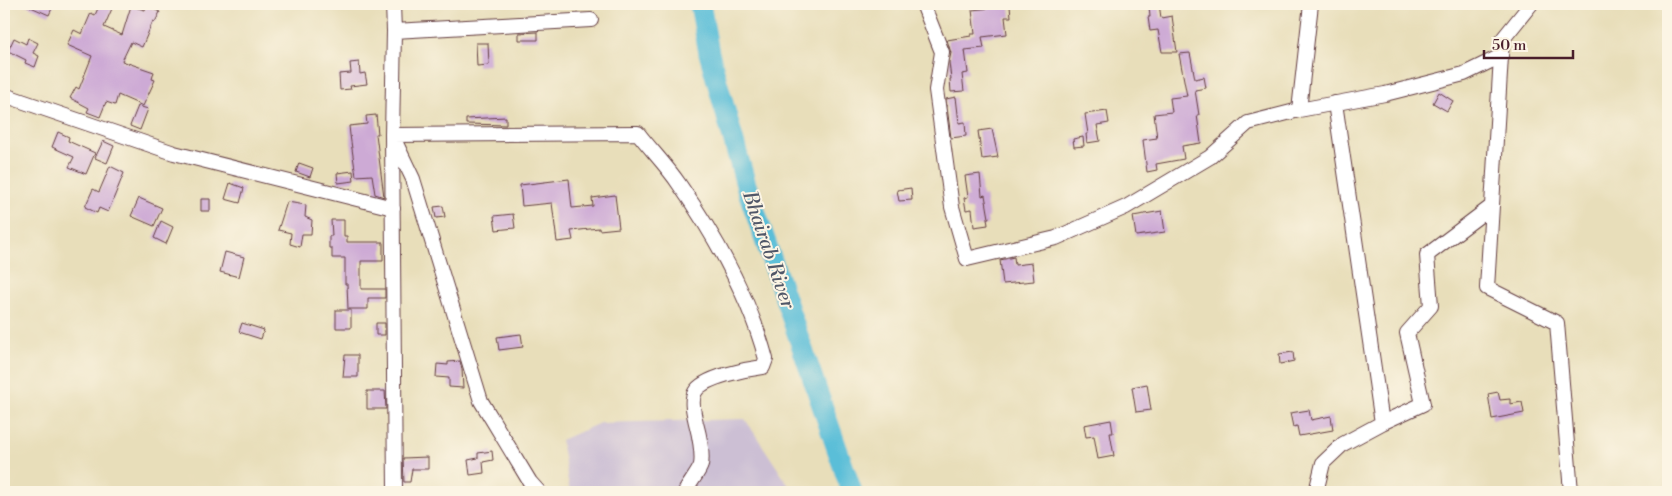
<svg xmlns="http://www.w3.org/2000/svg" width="1672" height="496" font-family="'Libre Bodoni',serif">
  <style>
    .industrial { fill: #ccbfd4 }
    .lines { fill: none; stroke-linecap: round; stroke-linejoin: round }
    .river { stroke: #5abed8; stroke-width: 21 }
    .building { fill: #cdaad5 }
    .minor-casing { stroke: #623c40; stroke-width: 16 }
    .minor { stroke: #fff; stroke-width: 14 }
    .labels { text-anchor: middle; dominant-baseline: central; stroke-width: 4; stroke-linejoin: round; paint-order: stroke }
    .water-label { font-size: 20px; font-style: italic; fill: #505768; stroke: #fcf5e5 }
  </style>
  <rect width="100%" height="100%" fill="#fcf5e5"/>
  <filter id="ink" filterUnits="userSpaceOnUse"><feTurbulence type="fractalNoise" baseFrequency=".02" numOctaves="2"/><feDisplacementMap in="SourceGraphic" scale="10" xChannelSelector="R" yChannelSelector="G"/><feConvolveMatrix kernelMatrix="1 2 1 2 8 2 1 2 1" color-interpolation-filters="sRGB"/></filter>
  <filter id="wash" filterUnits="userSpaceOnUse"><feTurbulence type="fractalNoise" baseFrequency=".0096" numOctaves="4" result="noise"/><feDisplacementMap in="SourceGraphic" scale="20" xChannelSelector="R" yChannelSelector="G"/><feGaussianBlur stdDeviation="1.12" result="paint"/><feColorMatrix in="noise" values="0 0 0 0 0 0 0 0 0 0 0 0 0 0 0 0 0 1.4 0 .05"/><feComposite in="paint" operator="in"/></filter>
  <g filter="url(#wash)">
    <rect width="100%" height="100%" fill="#e8deba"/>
    <path class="industrial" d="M745,419L793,492H570L561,440L600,423Z"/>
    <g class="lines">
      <path class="river" d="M700,4L709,53L746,185L852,492"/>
    </g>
    <g id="blocks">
      <path class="building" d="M24,4H54L49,15Z
        M100,4H114L104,27L122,35L131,6L145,10L146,6L160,12L155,22L153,21L142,47L131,42L122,61L154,72L152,79L155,80L143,106L118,95L115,105L106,102L100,117L87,112L89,108L70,98L76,87L79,89L92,56L67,45L74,30L82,34L91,13L95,15Z
        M1159,4L1161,18L1172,16L1177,52H1162L1158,30L1150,31L1148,17H1150L1149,6Z
        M1010,6L1011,17H1005L1007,34L982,37L984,48L965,50L968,73L962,74L964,91L951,92L950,79H951L949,62L951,53L947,40L971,36V34H975L972,10Z
        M538,32V40H519V33Z
        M14,38L26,44L28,38L38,43L33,53L39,56L35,67L25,63L26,60L8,51Z
        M476,43H488L489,65L477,66Z
        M1190,53L1195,79L1204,77L1206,88L1195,90L1199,115H1197L1201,143L1182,146L1184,159L1156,164L1157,170L1147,172L1143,140L1157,138L1154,114L1172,112L1170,98L1187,96L1179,54Z
        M359,62L360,74L365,73L367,84L350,86L351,89L340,90L339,74L351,73L350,63Z
        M1439,92L1453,101L1447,111L1433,103Z
        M956,97L959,123L965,122L966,136L951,138L946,99Z
        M138,106L148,109L140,130L130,126Z
        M1107,111L1109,123L1097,125L1100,141L1087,143L1086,134H1088L1085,114Z
        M376,115L378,134H376L384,197L375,194L372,175L356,176L350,135L349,126L367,124L366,116Z
        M506,117V125L466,124V119Z
        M992,129L998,157L982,159L978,131Z
        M58,132L69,137L68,141L95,153L86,174L69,167L74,157L52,147Z
        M1083,137L1084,146L1074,147L1073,139Z
        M103,141L114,146L107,163L95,158Z
        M299,163L313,168L310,177L296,172Z
        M110,166L124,173L108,212L99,208L97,213L85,207L93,189L99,192Z
        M353,171L354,181L338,183L337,173Z
        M980,174L982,196L985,195L989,218H987L988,225L974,227L972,209L966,210L964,198L968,197L965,176Z
        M569,179L572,208L593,206L592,198L615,195L619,228L599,230V228L571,231L573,240L557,242L552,203L522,206L520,185Z
        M230,183L244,188L240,203L225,199Z
        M911,188L912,200L899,201L897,190Z
        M139,198L162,208L154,226L131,216Z
        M201,199H210V211H201Z
        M287,202L306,205L305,217L312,220L311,234H302L300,247L290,244L291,233L278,230Z
        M443,206L445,217L436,218L434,207Z
        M1162,211L1165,232L1136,236L1133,216Z
        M513,214L515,228L496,230L494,216Z
        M331,220H344V236H347V242H383V261H361V289H385V298H368V309H348L347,284H345V258H332V248H329V236H332Z
        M161,221L173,227L166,244L154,238Z
        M225,252L244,257L239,277L220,272Z
        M1014,257L1015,265L1032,263L1034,281L1003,284L1000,260Z
        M336,310H351V328H336Z
        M242,323L264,330L261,339L239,332Z
        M376,323H385V335H376Z
        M521,334L523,347L499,350L497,337Z
        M1293,352L1294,361L1280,364L1279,354Z
        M345,355H358V377H343Z
        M460,361L462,369L463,388L449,387V378L436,377L437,364L448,365V362Z
        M1147,384L1151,410L1136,412L1132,387Z
        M367,391H385L386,409H367Z
        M1498,392L1500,400L1510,399V404L1522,402L1524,413L1492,419L1488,394Z
        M1309,410L1311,420L1331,416L1333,430L1299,436L1297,426L1293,427L1290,413Z
        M1111,420L1113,433H1110L1114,456L1098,459L1094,436L1086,437L1084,425Z
        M492,451L493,460L483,462L484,473L470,475L468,460L478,458V453Z
        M428,457V469H412L410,482H404L403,458Z"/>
    </g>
  </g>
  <g filter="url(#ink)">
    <use href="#blocks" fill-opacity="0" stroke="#623c40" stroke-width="1"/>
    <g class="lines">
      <defs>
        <path id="minor" d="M393,4L394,31L591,20
          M923,4L942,52L936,90L952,207L967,259L1056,238L1126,207L1210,157L1248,123L1299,110
          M1311,4L1299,110L1385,94L1464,74L1501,56
          M1531,4L1502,40L1487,288L1557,323L1571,492
          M394,31L392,135L638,133C651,150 667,166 679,184C716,237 749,296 766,359L763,367C747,369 703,377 695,392C690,401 694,414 696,423C699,434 703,454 701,465C699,472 689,484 685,492
          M4,95L174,153L393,208
          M1382,423L1423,404L1407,333L1431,306L1427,255L1492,206
          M395,492L392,135L413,179L481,401L530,482L539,492
          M1316,492L1323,463L1343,444L1382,423L1335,103"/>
      </defs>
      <use href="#minor" class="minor-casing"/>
      <use href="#minor" class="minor"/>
    </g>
  </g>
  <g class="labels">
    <g class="water-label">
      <text transform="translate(768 250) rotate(71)">Bhairab River</text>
    </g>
  </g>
  <rect width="1672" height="496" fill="none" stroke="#fcf5e5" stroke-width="20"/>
  <path d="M1484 50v8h89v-8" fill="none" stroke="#4a1f2b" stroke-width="2.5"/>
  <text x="1492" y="50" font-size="15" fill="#4a1f2b" stroke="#fcf5e5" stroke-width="4" paint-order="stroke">50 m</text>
</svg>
